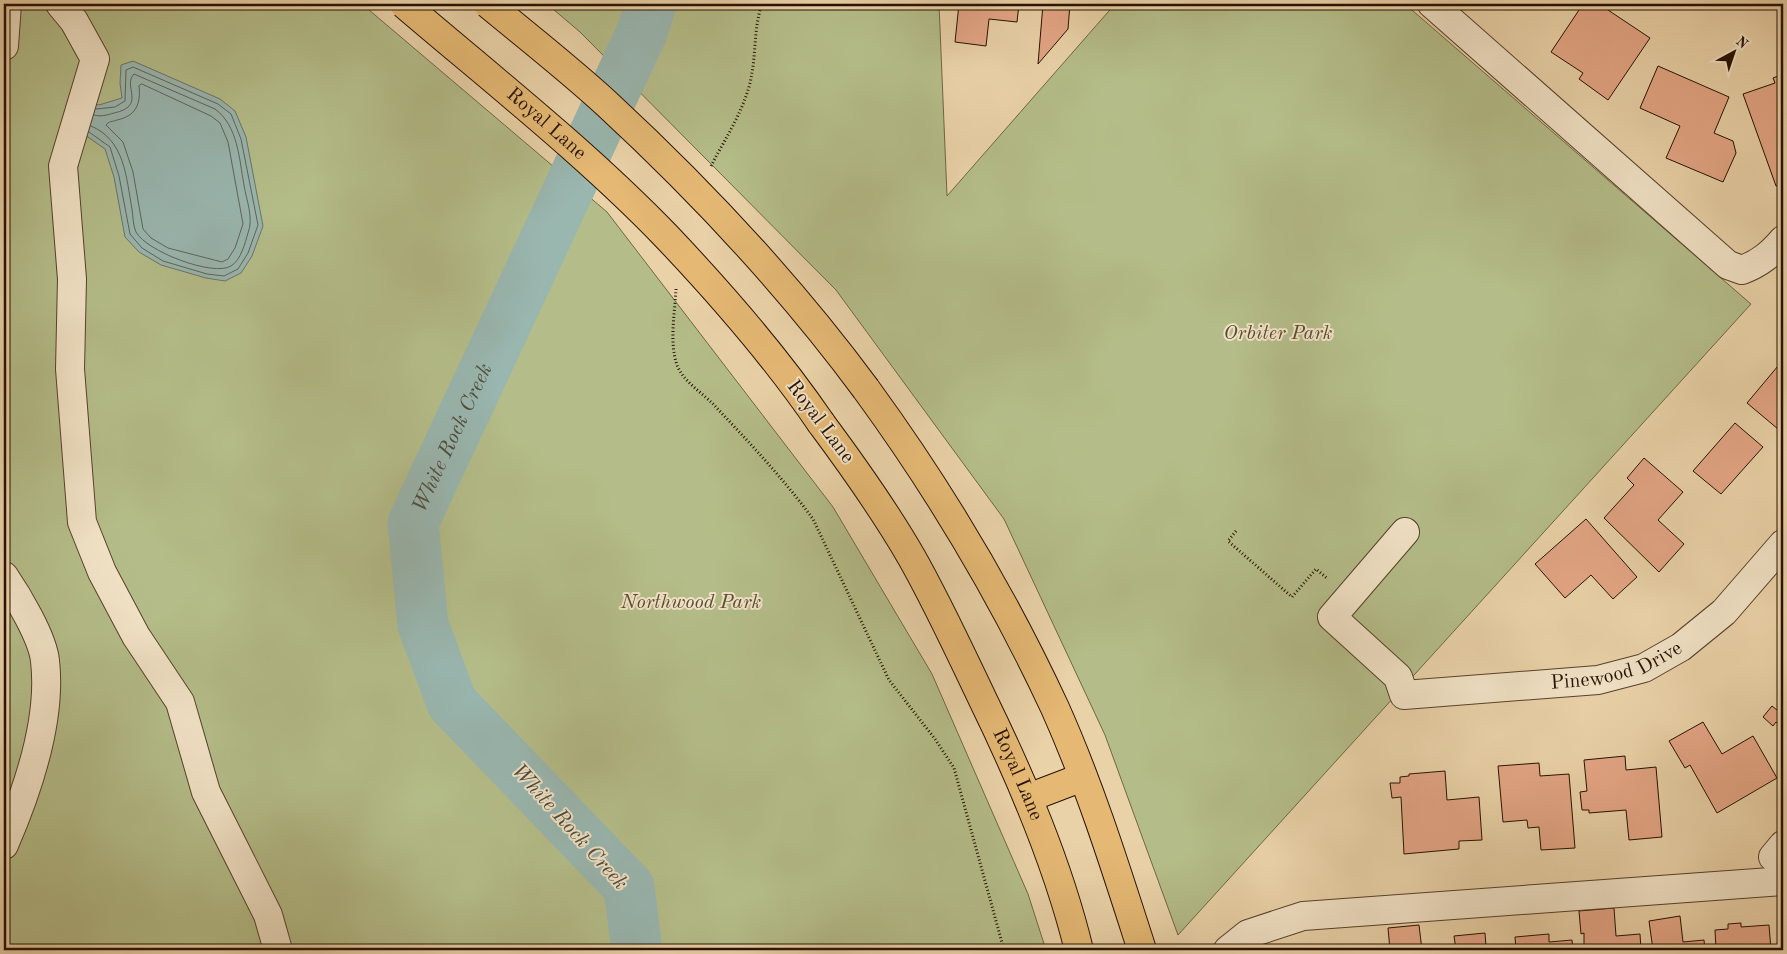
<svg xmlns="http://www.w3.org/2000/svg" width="1787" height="954" font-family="'Old Standard TT',serif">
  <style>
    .green { fill: #b4bd89; stroke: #6d6744 }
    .water { fill: #99b6af; stroke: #6b7469 }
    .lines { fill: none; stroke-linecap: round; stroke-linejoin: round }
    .shore { stroke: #606458; stroke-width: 1 }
    .river { stroke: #99b6af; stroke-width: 51 }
    .building { fill: #e4a686; stroke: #261100 }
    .minor-casing { stroke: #57412a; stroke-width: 30 }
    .major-casing { stroke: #261100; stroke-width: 30 }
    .path { stroke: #261100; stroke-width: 3; stroke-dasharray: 1 2.5; stroke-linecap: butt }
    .minor { stroke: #f1e2c6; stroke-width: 28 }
    .major { stroke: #e5b974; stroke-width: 28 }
    .major-bridge-casing { stroke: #261100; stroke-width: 30; stroke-linecap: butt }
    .major-bridge { stroke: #e5b974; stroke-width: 28 }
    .labels { text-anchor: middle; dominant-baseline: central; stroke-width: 4; stroke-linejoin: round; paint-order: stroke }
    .street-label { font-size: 20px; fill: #261100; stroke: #f1e2c6 }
    .park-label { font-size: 20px; font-style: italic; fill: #584d30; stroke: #f1e2c6 }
    .water-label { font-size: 21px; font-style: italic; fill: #4e4b3d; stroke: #f1e2c6 }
  </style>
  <rect width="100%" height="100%" fill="#ead2a8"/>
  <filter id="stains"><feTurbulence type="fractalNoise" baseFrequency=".004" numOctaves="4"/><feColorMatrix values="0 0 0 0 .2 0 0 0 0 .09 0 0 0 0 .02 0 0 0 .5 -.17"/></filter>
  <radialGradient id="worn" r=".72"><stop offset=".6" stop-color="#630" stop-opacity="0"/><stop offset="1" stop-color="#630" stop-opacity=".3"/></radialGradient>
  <path class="green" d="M4,4H362L607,212L833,507L932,674L1028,894L1046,950H4Z
    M547,4H939L947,196L1115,4H1405L1751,304L1178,935L1105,735L1004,519L836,290L580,32Z"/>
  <path class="water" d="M133,61L220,99L235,111L246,137L263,226L252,256L241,273L225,281L206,278L161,265L139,252L125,237L114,177L105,149L88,137L75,134L82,100L99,105L122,98L120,83L121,65Z"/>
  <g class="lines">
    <path class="shore" d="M142,84L211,116L220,123L228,142L243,224L235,248L228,259L222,262L168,248L151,238L143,229L133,172L123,142L106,125C109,121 112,122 117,120C136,116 141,104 139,86Z
      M91,126C125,140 126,177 132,209C133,216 133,226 136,232C146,251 213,277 231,266C241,260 245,243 248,233C254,218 246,199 244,185C239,158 238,126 215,109L134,74C122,86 147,106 114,113C107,115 101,117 94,115
      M89,132L110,147L119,176L130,234L142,248L163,261L207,274L224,276L238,269L248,253L258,225L241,139L231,114L218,104L133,67L126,70L125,101L115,107L96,109"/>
    <path class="river" id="s1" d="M637,950L629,887L452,703L423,625L413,523L642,32L651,4"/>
  </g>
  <path class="building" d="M959,4H1019L1017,22L989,19L986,46L955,42Z
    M1043,4H1070L1068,29L1038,64Z
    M1583,4H1599L1650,38L1608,100L1579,79L1583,73L1551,52Z
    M1658,66L1729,97L1714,133L1733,141L1736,153L1723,182L1666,158L1680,126L1640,108Z
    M1783,74V183L1776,186L1743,94L1775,83L1773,78Z
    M1783,360V424L1778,429L1747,403Z
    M1735,423L1763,447L1721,494L1693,471Z
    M1644,458L1683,492L1658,520L1684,544L1659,572L1604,518L1634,485L1627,478Z
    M1586,519L1637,577L1613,599L1591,575L1565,598L1535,564Z
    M1772,706L1782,714L1783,712V729L1776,722L1773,726L1763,717Z
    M1703,722L1722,754L1753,736L1777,778L1717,813L1690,765L1685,768L1669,741Z
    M1625,756L1626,770L1656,767L1662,837L1629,840L1626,810L1589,813V810H1582L1580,792L1587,791L1584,760Z
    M1539,763L1540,776L1569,774L1575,848L1541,850L1539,827L1528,828L1527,820L1503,822L1498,766Z
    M1445,771L1447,800L1479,797L1482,840L1459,841V849L1404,854L1401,797L1392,798L1390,783H1400V777L1409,776V774Z
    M1614,908L1616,936L1640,934L1641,950H1584V933L1581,934L1579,911Z
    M1680,916L1683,942L1704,940L1705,950H1653L1649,921Z
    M1741,923V927L1769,925L1771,950H1716L1715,930L1728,929V924Z
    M1780,923H1783V950H1782Z
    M1419,925L1422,950H1390L1388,928Z
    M1485,933L1486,947L1510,945L1511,950H1456L1454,936Z
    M1549,934V942L1572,940L1573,950H1516L1515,937Z"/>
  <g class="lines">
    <defs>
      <g id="minor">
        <path d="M60,4L74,21L95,59L63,166L72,279L70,369L82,522L102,572L136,636L180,702L206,792L268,915L278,950"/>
        <path d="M1432,4L1728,265L1742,270C1760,263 1771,254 1783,240"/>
        <path d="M4,46L7,4"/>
        <path id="s2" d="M1405,532L1332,617L1398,677L1404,695L1598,680L1644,668L1681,647L1724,612L1783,544"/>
        <path d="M4,576C17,595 43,638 45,661C52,720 27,792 4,845"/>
        <path d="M1773,857L1783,845"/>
        <path d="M1228,950L1248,934L1303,916L1783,881"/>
      </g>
      <g id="major">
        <path d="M866,389C939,489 1003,596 1055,708C1090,786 1116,869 1142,950"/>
        <path id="s3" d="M821,423C853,466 885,511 912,558C938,604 960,652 983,700C1022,780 1058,864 1079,950"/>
        <path d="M1028,798L1083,777"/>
      </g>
    </defs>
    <use href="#minor" class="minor-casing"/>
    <use href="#major" class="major-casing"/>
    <path class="path" d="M711,166C726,137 747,106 752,73C756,50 754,27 762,4
      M676,289C675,312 669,343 677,365C683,381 701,392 713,404C747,440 783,478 813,519L889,680L935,739L954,768L1004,950
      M1236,531L1228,541L1292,597L1316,569L1328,579"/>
    <use href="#minor" class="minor"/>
    <use href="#major" class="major"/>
    <defs>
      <g id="major-bridge">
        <path id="s4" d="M404,4C493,80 586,153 667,237C722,295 776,357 821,423"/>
        <path d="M488,4C528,37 569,69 607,104C701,191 790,286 866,389"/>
      </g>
    </defs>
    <use href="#major-bridge" class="major-bridge-casing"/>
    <use href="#major-bridge" class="major-bridge"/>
  </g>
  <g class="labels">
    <g class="street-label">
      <text stroke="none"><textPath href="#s4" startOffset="186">Royal Lane</textPath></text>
      <text transform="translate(820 422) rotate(53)">Royal Lane</text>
      <text stroke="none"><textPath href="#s2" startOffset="436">Pinewood Drive</textPath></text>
      <text stroke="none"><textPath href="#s3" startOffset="404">Royal Lane</textPath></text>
    </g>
    <g class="park-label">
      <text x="1278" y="334">Orbiter Park</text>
      <text x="691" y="603">Northwood Park</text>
    </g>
    <g class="water-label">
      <text stroke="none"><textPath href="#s1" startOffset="598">White Rock Creek</textPath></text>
      <text transform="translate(569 827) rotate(48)">White Rock Creek</text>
    </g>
  </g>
  <rect width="1787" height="954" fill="none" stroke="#ead2a8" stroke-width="20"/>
  <rect x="5" y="5" width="1777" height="944" fill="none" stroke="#261100" stroke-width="2.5"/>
  <rect x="10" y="10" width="1767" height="934" fill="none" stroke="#261100"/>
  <g transform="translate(1734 52) rotate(40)" stroke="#f1e2c6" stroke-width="4" paint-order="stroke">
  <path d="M0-4L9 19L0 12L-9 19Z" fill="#261100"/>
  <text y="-8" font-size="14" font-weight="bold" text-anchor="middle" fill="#261100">N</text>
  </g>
  <rect width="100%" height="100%" filter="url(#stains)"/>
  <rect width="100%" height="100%" fill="url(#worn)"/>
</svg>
